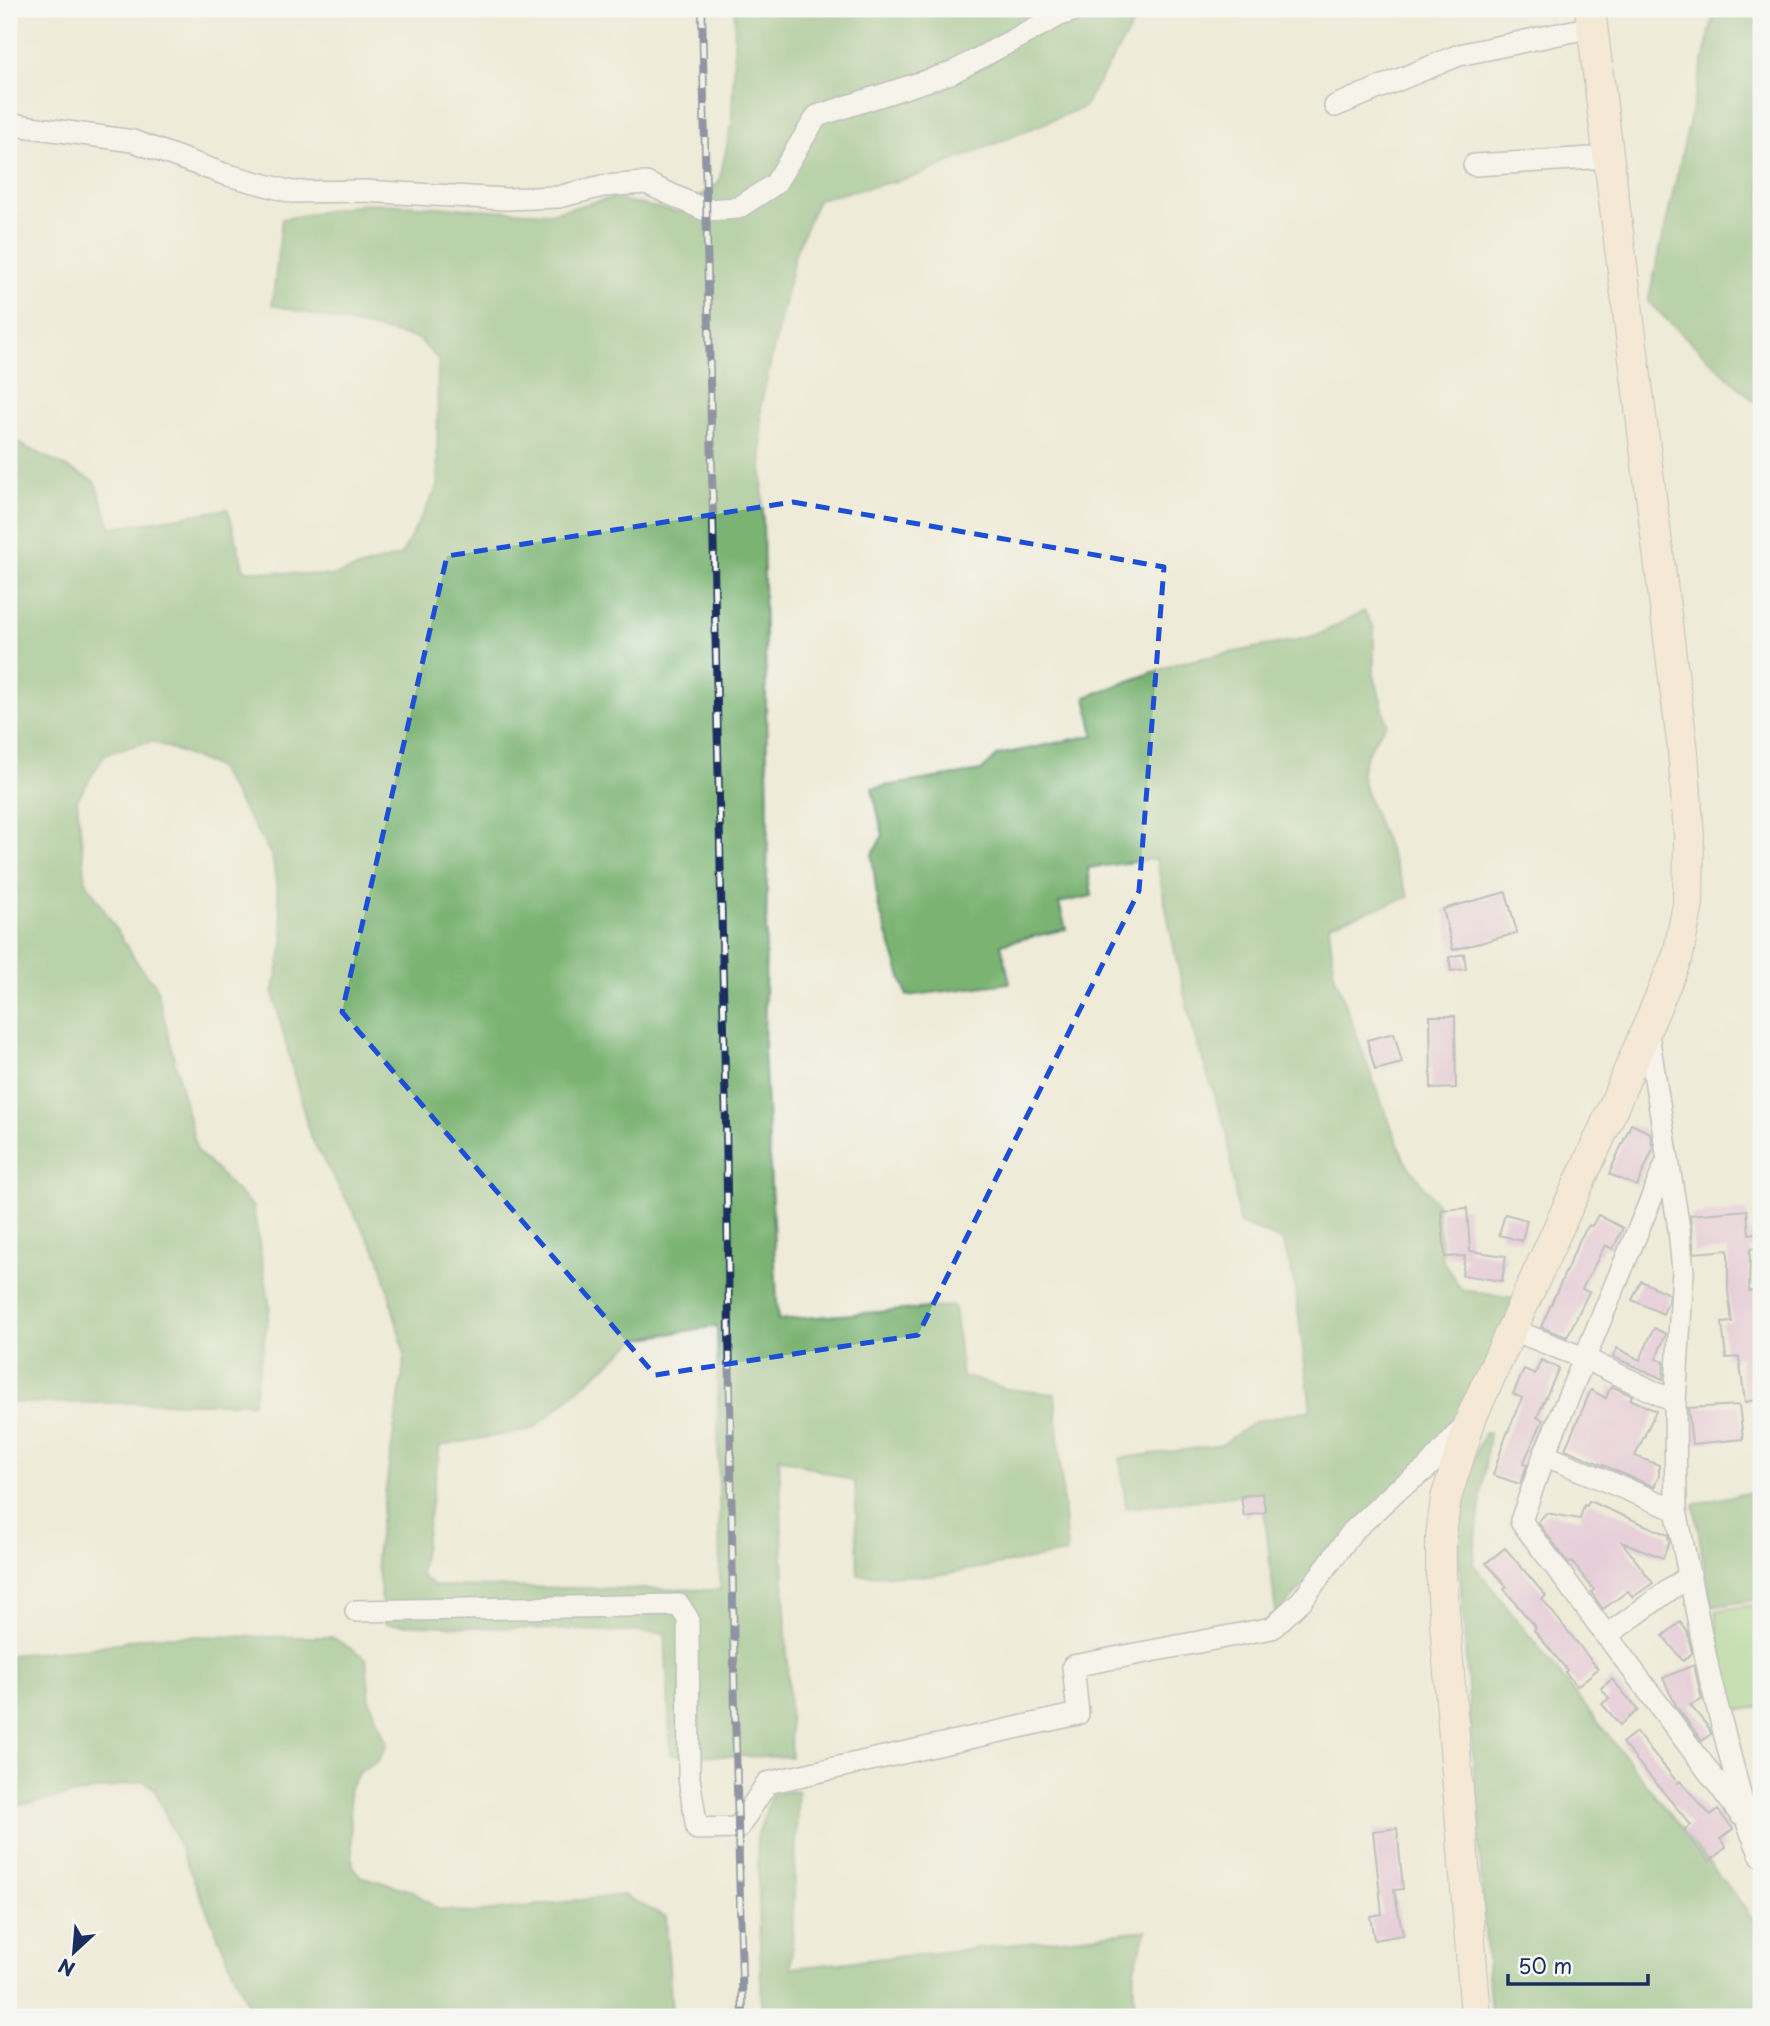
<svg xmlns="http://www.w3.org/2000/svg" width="1770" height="2026" font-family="'Playpen Sans',sans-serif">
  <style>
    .green { fill: #98d184; stroke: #5a8071; stroke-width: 2 }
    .forest { fill: #7ab372; stroke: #4a7168; stroke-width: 2; fill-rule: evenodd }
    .building { fill: #deaddb }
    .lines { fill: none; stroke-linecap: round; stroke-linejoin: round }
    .street-casing { stroke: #848d9b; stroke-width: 24 }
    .secondary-casing { stroke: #848d9b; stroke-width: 32 }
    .street { stroke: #fff; stroke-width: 21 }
    .secondary { stroke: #fde4d1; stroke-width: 30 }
    .rail-casing { stroke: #1b2f5e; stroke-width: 8 }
    .rail { stroke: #f6f6f2; stroke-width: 5; stroke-dasharray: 16; stroke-linecap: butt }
    .marked { fill: none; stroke: #1d4ed8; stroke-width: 5; stroke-dasharray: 14 9; stroke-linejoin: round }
  </style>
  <rect width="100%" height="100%" fill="#f6f6f2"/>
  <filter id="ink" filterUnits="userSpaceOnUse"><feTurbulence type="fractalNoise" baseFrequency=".0143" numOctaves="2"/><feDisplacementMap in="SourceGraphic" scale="14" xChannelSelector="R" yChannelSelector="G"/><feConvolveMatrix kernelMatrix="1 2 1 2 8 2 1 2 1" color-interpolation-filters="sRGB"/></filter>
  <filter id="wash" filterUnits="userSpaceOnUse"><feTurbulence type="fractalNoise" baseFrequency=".00686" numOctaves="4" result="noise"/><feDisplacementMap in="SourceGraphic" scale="28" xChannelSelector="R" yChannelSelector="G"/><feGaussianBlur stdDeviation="1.57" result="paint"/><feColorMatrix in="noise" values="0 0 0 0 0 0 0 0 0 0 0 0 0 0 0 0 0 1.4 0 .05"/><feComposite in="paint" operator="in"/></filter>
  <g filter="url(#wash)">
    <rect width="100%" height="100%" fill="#eeebd8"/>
    <path class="green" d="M1761,1604V1707L1729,1711L1715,1611Z"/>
    <path class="forest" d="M735,9H1134L1135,21L1084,107L914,177L818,199L796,251L761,404L768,820L764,1050L778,1320L954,1306L962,1376L1008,1389L1055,1394L1067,1553L932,1576L858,1575L855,1482L779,1457L791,1757L671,1755L665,1633L385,1624L376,1556L405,1356L380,1259L310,1136L273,994L284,938L272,856L217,767L152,741L105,754L77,800L86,881L138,964L156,985L197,1151L253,1207L270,1307L253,1403H9V421L16,442L94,481L112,528L228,509L244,570L331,576L401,555L437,488L438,360L419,339L272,305L282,219L368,203L550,213L611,198L677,212L719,182L732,122ZM717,1326L720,1590L435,1586L420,1575L440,1446L533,1429L637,1339Z
      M1715,9H1761V408L1648,302Z
      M1364,611L1374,628V675L1387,723C1376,738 1365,752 1362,771C1360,788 1400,875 1409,897L1329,925L1334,973L1376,1088L1405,1161L1436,1203L1443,1261L1462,1290L1516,1298L1467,1408L1418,1465L1276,1615L1262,1493L1126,1508L1120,1458L1221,1445L1256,1421L1311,1410L1294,1281L1282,1240L1239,1223L1227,1132L1195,1038L1177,963L1156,859L1088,868L1092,896L1059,903L1066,929L1001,944L1010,983L907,996L878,905L872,855L883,835L872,788L981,771L998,755L1094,735L1086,697L1178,663L1316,636Z
      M1484,1433H1489L1473,1564L1761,1929V2017H1491L1456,1517L1465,1479Z
      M1761,1490V1599L1711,1607L1694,1504Z
      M154,1636L332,1637L366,1658L370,1701L387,1744L378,1761L360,1772L349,1788L353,1866L360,1876L412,1891L438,1909L473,1913L623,1895L666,1917L672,2017H253L154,1788L143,1781L9,1807V1655L90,1648Z
      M798,1790L791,1968L1147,1930L1134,1968V2017H762L757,1837L772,1794Z"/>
    <g id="blocks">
      <path class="building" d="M1506,892L1517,933L1453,950L1443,909Z
        M1464,954L1466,969L1451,971L1449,957Z
        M1430,1016H1455L1456,1088L1431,1089Z
        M1394,1033L1402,1063L1375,1070L1367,1040Z
        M1631,1124L1650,1133L1653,1149L1637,1186L1609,1174Z
        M1467,1208L1470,1251L1506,1256L1502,1281L1462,1275L1465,1256L1445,1257L1441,1210Z
        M1747,1210L1749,1234L1756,1233L1757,1248L1750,1249L1749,1291H1754L1757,1319H1761V1399L1745,1402L1739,1357L1726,1358L1722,1323L1732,1322L1728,1291V1250L1694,1253L1690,1215Z
        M1505,1214L1527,1220L1522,1241L1499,1235Z
        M1598,1215L1623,1228L1613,1249L1605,1245L1582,1289L1589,1292L1567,1337L1541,1327L1580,1239L1589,1225L1592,1226Z
        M1641,1281L1669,1294L1668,1302L1663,1314L1632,1300Z
        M1654,1328L1666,1334L1656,1359L1664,1362L1663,1379L1613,1357L1617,1348L1640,1360Z
        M1541,1360L1559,1368L1537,1417L1543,1420L1523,1464L1527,1465L1520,1484L1493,1475L1504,1441L1522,1398L1513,1394L1524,1369L1535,1374Z
        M1611,1386L1632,1396L1630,1399L1656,1411L1635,1456L1659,1465V1476L1654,1487L1565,1449L1591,1390L1606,1398Z
        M1739,1405L1743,1439L1692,1444L1688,1408Z
        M1262,1493L1266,1512L1244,1516L1241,1496Z
        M1589,1501L1668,1535L1669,1543L1663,1558L1622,1542L1653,1583L1633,1597L1628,1591L1603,1609L1591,1592L1594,1590L1572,1562L1569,1564L1538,1522L1546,1513L1580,1519L1584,1505L1587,1506Z
        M1505,1548L1546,1596L1542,1599L1598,1669L1577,1686L1565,1672L1567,1670L1534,1630L1536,1628L1504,1589L1507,1587L1486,1563Z
        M1680,1622L1687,1631L1692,1653L1683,1661L1663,1636Z
        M1694,1665L1702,1700L1690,1705L1709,1728L1711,1734L1702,1741L1676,1706L1663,1678Z
        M1612,1679L1638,1710L1620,1725L1602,1704L1609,1698L1601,1688Z
        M1636,1732L1678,1783L1680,1781L1711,1816L1718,1810L1733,1829L1720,1839L1726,1847L1709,1862L1683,1831L1691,1825L1622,1743Z
        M1397,1828L1403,1889L1394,1890L1403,1935L1374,1940L1370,1916L1382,1914L1373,1831Z"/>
    </g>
  </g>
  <g filter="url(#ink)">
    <use href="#blocks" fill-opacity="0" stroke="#848d9b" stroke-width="2"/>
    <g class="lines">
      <defs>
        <path id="street" d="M1335,106L1459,55L1592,27
          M9,124L133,141L224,174L292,192L363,191L506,199L558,197L603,186L646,183L705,210L738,208L775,184L817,116L951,73L1060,15L1078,9
          M1474,165L1609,157
          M1647,1028L1679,1229L1683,1272L1675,1402L1676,1510L1710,1678L1748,1825L1761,1856
          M1667,1161L1544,1455L1521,1521L1741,1815
          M1513,1330L1584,1358L1675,1402
          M1544,1455L1676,1510
          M356,1611L679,1605L688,1619L689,1778L697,1829L738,1828L767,1783L1078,1714L1073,1666L1272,1628L1302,1600L1352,1532L1397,1490L1426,1469L1465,1425
          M1606,1636L1690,1575"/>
        <path id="secondary" d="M1476,2017L1441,1572V1535L1446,1498L1472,1416L1606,1124L1678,955L1688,904L1689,836L1683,751L1590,9"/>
      </defs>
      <use href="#street" class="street-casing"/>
      <use href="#secondary" class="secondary-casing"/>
      <use href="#street" class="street"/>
      <use href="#secondary" class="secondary"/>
      <defs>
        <path id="rail" d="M702,9L726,1122L734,1671L743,2017"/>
      </defs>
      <use href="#rail" class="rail-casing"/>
      <use href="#rail" class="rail"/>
    </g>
  </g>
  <path d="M0 0H1770V2026H0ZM793,502L1164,567L1139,891L918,1335L655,1375L342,1012L447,556Z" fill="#eeebd8" fill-opacity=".55" fill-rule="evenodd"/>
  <path class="marked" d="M793,502L1164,567L1139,891L918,1335L655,1375L342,1012L447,556Z"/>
  <rect width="1770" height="2026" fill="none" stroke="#f6f6f2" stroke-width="35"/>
  <g transform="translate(74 1952) rotate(206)" stroke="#f6f6f2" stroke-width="5" paint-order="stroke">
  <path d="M0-5L12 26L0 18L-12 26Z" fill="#1b2f5e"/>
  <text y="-10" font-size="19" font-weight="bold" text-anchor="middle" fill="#1b2f5e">N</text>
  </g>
  <path d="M1508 1974v10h140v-10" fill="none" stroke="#1b2f5e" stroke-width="3.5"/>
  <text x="1518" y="1974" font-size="21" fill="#1b2f5e" stroke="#f6f6f2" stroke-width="5" paint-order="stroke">50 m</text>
</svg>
